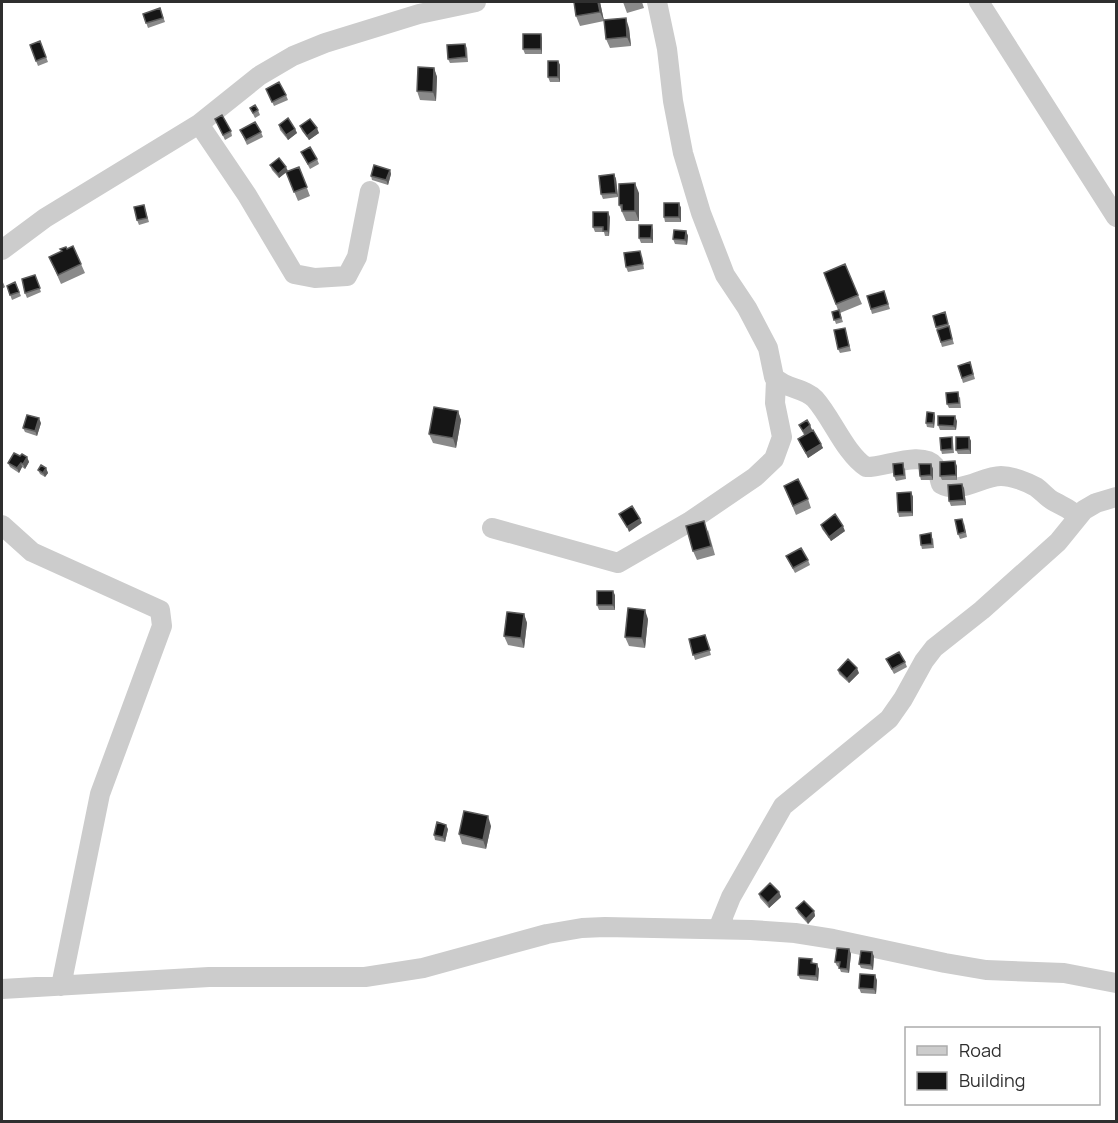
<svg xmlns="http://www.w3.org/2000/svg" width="1118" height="1123" font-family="Manrope,sans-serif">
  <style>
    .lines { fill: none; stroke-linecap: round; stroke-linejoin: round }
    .minor { stroke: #ccc; stroke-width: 20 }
    .wall { fill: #8a8a8a }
    .shaded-wall { fill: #5c5c5c }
    .building { fill: #161616; stroke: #5c5c5c; stroke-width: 1.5 }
  </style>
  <rect width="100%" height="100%" fill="#fff"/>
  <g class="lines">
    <path class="minor" d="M657,2L667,49L673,101L683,153L701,213L725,275L747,308L768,348L774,377C785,389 805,388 815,399C832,418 845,453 866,467C883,468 922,450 935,466C939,471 939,479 941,484C960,495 982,476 1001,476C1012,476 1027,482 1036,487C1043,492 1048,499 1055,502C1064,507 1071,509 1078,517
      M979,2L1116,217
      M199,124L247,195L294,274L315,278L347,276L357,257L370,191
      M2,250L45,218L199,124L259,76L293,56L325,43L419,14L476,2
      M2,525L32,552L160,610L162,626L100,794L61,986
      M492,528L618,563L689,522L755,477L774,459L782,437L775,403L776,380
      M718,929L731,897L783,806L889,719L903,699L924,661L934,648L982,610L1058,542L1084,510L1096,503L1116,497
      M2,989L209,977H365L423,968L547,934L582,928L605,927L751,930L795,933L833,939L945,963L986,970L1064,973L1116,983"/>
  </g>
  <path class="wall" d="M574,2H600L604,21L580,26L576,16Z
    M623,2H642L644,8L627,13Z
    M160,8L165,22L148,28L143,14Z
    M629,28L631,46L610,48L606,39Z
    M542,38V54H525L523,49Z
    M40,41L48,62L38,66L30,45Z
    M465,44L467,48L468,62L450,63L448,59Z
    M558,61L560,65V82H550L548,77Z
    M434,68L437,77L436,101L420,100L417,91Z
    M266,89L286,95L288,100L274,106Z
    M250,108L258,110L260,115L255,118Z
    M215,119L231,131L232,136L225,140Z
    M279,125L295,129L297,133L288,140L280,130Z
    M300,126L319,133L309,140L302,131Z
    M240,130L261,132L263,137L247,145Z
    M301,152L317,159L319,164L310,169Z
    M270,165L288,171L299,167L310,196L298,201L286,172L279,178L272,170Z
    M390,170L391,174L388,185L372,180L371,176Z
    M614,174L616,179L618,197L603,199L601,194Z
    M639,193V221H626L619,205Z
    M679,203L681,208V222H665L664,217Z
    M144,205L149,222L139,225L137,220Z
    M610,217L609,236H605L604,232H595L593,227Z
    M653,230V243H641L639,238Z
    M686,231L688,236L687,245L675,244L673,239Z
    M67,249L81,264L85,273L61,284L49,257Z
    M642,256L644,269L628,272L626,267Z
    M824,273L858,295L862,304L840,313L843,322L836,324L832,312L838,310Z
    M35,275L41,292L27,298L25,293Z
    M2,280L5,287L2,289Z
    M15,282L21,296L12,300L7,286Z
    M884,291L890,309L872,314L867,296Z
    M946,317L954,344L942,347L936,327Z
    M845,328L851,351L840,353L838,349Z
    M970,362L975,379L963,383L958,366Z
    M960,397L961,408H949L947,404Z
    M458,411L461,420L456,448L433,443L429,434Z
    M934,413L935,417L934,428L927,427L926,423Z
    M957,421L956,430H940L938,425Z
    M41,423L37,436L25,432L23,428Z
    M799,425H810L812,430L823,448L808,458L800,444L798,439L804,435Z
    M952,437L953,442L954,453L942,454L941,450Z
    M969,437L971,441V454H958L956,450Z
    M20,456L27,457L29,462L25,469L22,467L19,473L10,467L8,463Z
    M931,464L933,469V480H921L920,476Z
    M957,466V480H942L940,476Z
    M46,468L48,473L45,477L40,474L38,470Z
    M905,468L906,479L896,481L894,476Z
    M784,486L808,499L811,508L796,515Z
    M964,488L966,505L951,506L949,501Z
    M911,492L913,497V516L899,517L898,512Z
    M964,523L967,537L960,539L958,534Z
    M821,525L845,531L831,541L822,529Z
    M708,530L715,555L697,560L693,551Z
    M933,538L934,548L922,549L921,545Z
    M786,556L808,560L810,565L795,573Z
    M615,595V610H599L597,605Z
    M524,614L527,623L524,648L508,645L504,636Z
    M648,619L645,648L629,646L625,637Z
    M705,635L711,655L695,660L689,639Z
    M886,659L905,662L907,667L894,674Z
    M838,670L859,673L849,683L839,674Z
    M491,826L486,849L462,844L459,834Z
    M448,829L445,842L435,840L434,835Z
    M779,892L781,897L769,908L760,898L759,894Z
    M796,908L814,911L815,916L808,924L798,913Z
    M849,949L851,954L849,973L841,972L839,967L837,966L835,962Z
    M874,956L873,970L861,968L859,964Z
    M812,959L813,964L819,969L818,981L800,979L798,975Z
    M877,980L876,994L861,993L859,988Z"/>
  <path class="shaded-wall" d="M598,2H600L604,21L600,12Z
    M626,18L629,28L631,46L627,37Z
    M541,34L542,38V54L541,49Z
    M558,61L560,65V82L558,77Z
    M434,68L437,77L436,101L433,92Z
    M317,128L319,133L309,140L307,136Z
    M295,129L297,133L288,140L286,135Z
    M286,167L288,171L279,178L278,174Z
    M390,170L391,174L388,185L386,180Z
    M614,174L616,179L618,197L616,193Z
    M635,183L639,193V221L635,211Z
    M679,203L681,208V222L679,217Z
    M608,212L610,217L609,236L608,231Z
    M652,225L653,230V243L651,238Z
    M686,231L688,236L687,245L685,240Z
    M458,411L461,420L456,448L453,438Z
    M934,413L935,417L934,428L933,423Z
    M955,416L957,421L956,430L954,426Z
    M39,418L41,423L37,436L35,431Z
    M810,425L812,430L805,435L803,431Z
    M969,437L971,441V454L969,449Z
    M821,444L823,448L808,458L806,453Z
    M27,457L29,462L25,469L23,464Z
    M955,461L957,466V480L956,475Z
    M21,463L22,467L19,473L17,468Z
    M931,464L933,469V480L931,475Z
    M46,468L48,473L45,477L43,473Z
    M962,484L964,488L966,505L964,500Z
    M911,492L913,497V516L912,512Z
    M640,519L642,523L629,532L627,527Z
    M843,526L845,531L831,541L829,537Z
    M613,591L615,595V610L613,605Z
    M645,610L648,619L645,648L642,638Z
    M524,614L527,623L524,648L521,638Z
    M857,668L859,673L849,683L847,679Z
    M488,816L491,826L486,849L483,840Z
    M446,825L448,829L445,842L443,837Z
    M779,892L781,897L769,908L768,903Z
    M814,911L815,916L808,924L806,919Z
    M849,949L851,954L849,973L847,969Z
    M872,952L874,956L873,970L871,965Z
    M817,964L819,969L818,981L816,976Z
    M875,975L877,980L876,994L874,989Z"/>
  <path class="building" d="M574,2H598L600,12L576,16Z
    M160,8L163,18L146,23L143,14Z
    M626,18L627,37L606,39L604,20Z
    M523,34H541V49H523Z
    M40,41L46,57L36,61L30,45Z
    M465,44L466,57L448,59L447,45Z
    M548,61H558V77H548Z
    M418,67L434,68L433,92L417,91Z
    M279,82L286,95L272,102L266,89Z
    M255,105L258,110L253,113L250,108Z
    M222,115L231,131L223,135L215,119Z
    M288,118L295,129L286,135L279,125Z
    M310,119L317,128L307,136L300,126Z
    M255,122L261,132L246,140L240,130Z
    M310,147L317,159L308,164L301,152Z
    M279,158L286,167L278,174L270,165Z
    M374,165L390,170L386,180L371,176Z
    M299,167L307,187L294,192L286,172Z
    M614,174L616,193L601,194L599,176Z
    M635,183V211H622V205H619V184Z
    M664,203H679V217H664Z
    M144,205L147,218L137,220L134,207Z
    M593,212H608V231H603V227H593Z
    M639,225H652L651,238H639Z
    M674,230L686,231L685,240L673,239Z
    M73,246L81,264L58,275L49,257L62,251L60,249L66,247L67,249Z
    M640,251L643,264L626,267L624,253Z
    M845,264L858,295L836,304L824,273Z
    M35,275L40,288L25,293L22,279Z
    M15,282L19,292L10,295L7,286Z
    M884,291L888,304L871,309L867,296Z
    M839,310L841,318L834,320L832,312Z
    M945,312L948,324L936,327L933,316Z
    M949,326L952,339L941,342L937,330Z
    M845,328L849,346L838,349L834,330Z
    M970,362L973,374L962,378L958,366Z
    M958,392L959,403L947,404L946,393Z
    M434,407L458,411L453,438L429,434Z
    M927,412L934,413L933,423H926Z
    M27,415L39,418L35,431L23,428Z
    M938,416H955L954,426L938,425Z
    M807,420L810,425L803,431L799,425Z
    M813,430L821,444L806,453L798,439Z
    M952,437V449L941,450L940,438Z
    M956,437H969V449L956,450Z
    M14,453L20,456L22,454L27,457L23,464L21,463L17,468L8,463Z
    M955,461L956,475L940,476V462Z
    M903,463L904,475L894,476L893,464Z
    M919,464H931V475L920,476Z
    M41,465L46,468L43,473L38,470Z
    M798,479L808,499L793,506L784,486Z
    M962,484L964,500L949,501L948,485Z
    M911,492L912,512H898L897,493Z
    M632,506L640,519L627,527L619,514Z
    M835,514L843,526L829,537L821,525Z
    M962,519L965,532L958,534L955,520Z
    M704,521L711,546L693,551L686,526Z
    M931,533L932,544L921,545L920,535Z
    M801,548L808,560L793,568L786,556Z
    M597,591H613V605H597Z
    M628,608L645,610L642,638L625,637Z
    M507,612L524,614L521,638L504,636Z
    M705,635L710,650L693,655L689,639Z
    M899,652L905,662L892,669L886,659Z
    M848,659L857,668L847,679L838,670Z
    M464,811L488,816L483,840L459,834Z
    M437,822L446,825L443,837L434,835Z
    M770,883L779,892L768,903L759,894Z
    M804,901L814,911L806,919L796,908Z
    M837,948L849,949L847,969L839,968L840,962H835Z
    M861,951L872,952L871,965L859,964Z
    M799,958L812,959L811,963L817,964L816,976L798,975Z
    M860,974L875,975L874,989L859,988Z"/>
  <rect width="1118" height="1123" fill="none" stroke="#2f2f2f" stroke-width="6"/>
  <rect x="905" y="1027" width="195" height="78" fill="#ffffff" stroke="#acacac" stroke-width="1.5"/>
  <rect x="917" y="1046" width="30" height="9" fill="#cccccc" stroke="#acacac" stroke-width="1.5"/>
  <text x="959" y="1057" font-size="18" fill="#2f2f2f">Road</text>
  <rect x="917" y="1072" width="30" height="18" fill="#161616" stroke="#acacac" stroke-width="1.5"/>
  <text x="959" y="1087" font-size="18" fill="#2f2f2f">Building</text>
</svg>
